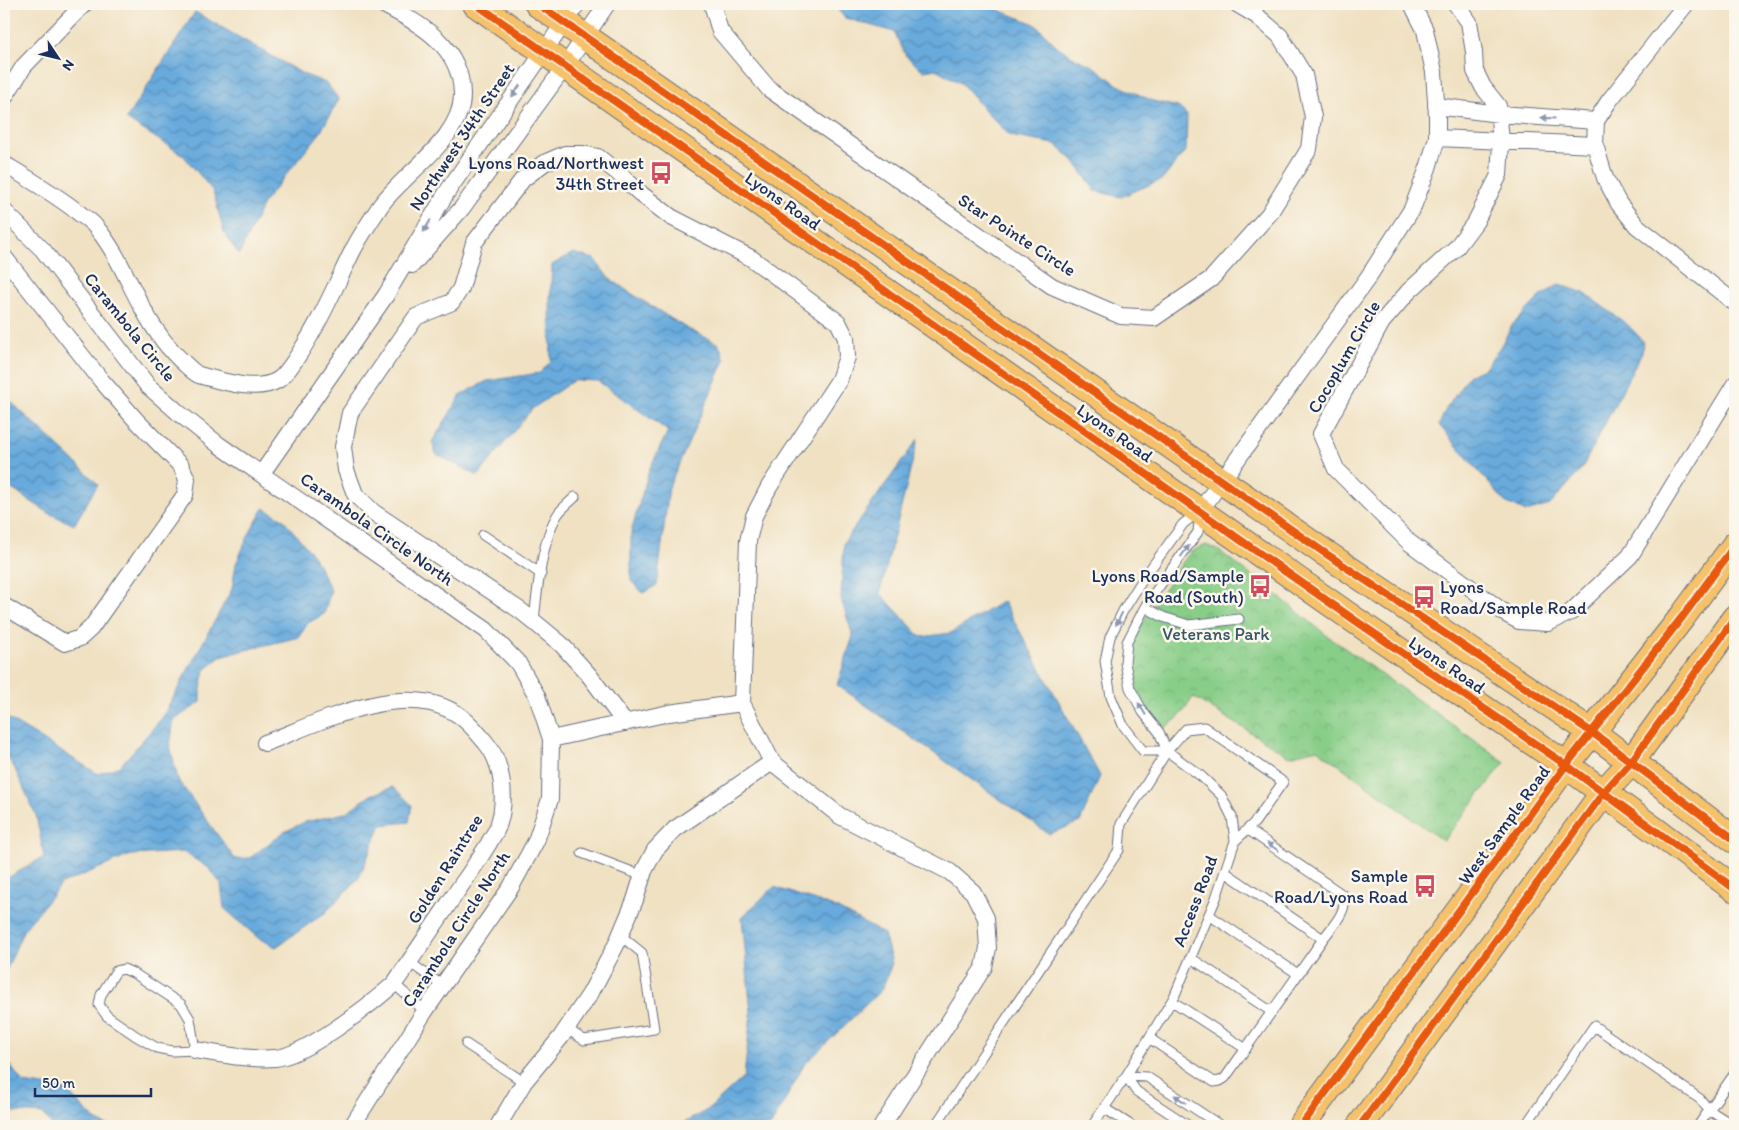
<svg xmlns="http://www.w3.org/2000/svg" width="1739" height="1130" font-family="Itim,sans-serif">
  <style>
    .park { fill: url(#park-crowns); stroke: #527e73 }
    .water { fill: url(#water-waves); stroke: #426c9d }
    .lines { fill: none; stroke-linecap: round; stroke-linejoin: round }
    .lane-casing { stroke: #666d81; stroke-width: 11 }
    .street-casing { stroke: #666d81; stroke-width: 18 }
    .primary-casing { stroke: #666d81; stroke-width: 28 }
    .lane { stroke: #fff; stroke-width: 9 }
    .street { stroke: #fff; stroke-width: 16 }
    .primary { stroke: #f5c16b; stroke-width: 26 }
    .cycleway-casing { stroke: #fbf7ec; stroke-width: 11 }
    .cycleway { stroke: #e8590c; stroke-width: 8 }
    .oneway { fill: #8d97ae }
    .labels { text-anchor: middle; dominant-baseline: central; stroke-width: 5; stroke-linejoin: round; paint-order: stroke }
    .street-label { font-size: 18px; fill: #1b2f5e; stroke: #fbf7ec }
    .poi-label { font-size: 18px; fill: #1b2f5e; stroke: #fbf7ec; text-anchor: end }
    .park-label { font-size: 18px; fill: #365768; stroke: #fbf7ec }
  </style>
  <defs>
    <pattern id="park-crowns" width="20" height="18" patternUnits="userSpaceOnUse" patternTransform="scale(1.25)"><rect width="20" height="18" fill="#88ce88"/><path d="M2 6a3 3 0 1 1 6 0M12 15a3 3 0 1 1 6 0" fill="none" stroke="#75b178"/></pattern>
    <pattern id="water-waves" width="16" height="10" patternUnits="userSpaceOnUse" patternTransform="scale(1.25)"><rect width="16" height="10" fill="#68aadc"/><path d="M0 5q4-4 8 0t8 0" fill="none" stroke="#558bb6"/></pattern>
  </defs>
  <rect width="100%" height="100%" fill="#fbf7ec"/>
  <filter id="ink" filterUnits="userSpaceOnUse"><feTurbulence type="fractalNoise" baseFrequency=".02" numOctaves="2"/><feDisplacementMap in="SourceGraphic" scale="10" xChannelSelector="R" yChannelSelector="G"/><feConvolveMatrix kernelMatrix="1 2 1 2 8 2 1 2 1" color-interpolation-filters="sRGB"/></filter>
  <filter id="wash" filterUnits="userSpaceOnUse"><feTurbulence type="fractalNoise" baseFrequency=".0096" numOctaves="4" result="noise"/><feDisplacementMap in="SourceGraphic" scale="20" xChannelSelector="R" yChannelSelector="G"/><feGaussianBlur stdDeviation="1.12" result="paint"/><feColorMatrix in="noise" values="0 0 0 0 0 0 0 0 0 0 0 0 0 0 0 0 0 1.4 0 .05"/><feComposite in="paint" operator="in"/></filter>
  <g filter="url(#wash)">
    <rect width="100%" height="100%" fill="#f0e1c2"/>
    <path class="park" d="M1206,545L1218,550L1287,603L1326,635L1505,762L1443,841L1317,749L1289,756L1193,697C1184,712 1179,719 1164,728L1155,720L1136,693L1131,668L1134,637L1150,610L1190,552Z"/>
    <path class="water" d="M833,4H983L1035,24L1058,47L1077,59L1093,66L1118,85L1153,101L1178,107L1187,115L1186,150L1163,179L1121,197L1095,191L1074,161L1055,144L1010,136L982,107L962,84L936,69L924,71L906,56L894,32L845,18Z
      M195,12L303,74L326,83L339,99L320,133L264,202L239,255L224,232L213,191L183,155L126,119Z
      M573,253L594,259L608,277L626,290L686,328L719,344L725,360L669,487L657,585L643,593L631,581V532L649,470L668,431L598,381L574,380L532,409L478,476L436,454L432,442L461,395L487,381L540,373L551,361L550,301L552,265Z
      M1559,284L1584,293L1628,325L1643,341L1642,352L1581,470L1550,505L1526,512L1505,502L1439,425L1446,409L1469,375L1484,369L1500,347L1513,324L1539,298Z
      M4,395L98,484L74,525L49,513L4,484Z
      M918,439L880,593L921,637L951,633L1003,601L1100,776L1080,822L1049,834L837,685L853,636L841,599L844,542Z
      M264,508L283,519L313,555L331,590L324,614L308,623L299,637L221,656L205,670L201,688V702L174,720L170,745L178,780L235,859L250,858L284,832L305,822L345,813L371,795L393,787L412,805L409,822L381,825L359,878L326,912L276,947L258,938L224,908L221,884L209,868L183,852L131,855L61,884L23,931L4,976V880L44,857L36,815L14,767L4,752V716L98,774L120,766L162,718L232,589L236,564L249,534Z
      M774,887L834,907L884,934L892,963L882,989L804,1065L771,1126H678L709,1109L744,1077L751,1013L742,917Z
      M4,1057L23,1083L65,1089L95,1120L108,1126H52L43,1114L4,1111Z"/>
  </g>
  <g filter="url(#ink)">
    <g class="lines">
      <defs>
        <path id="lane" d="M483,535L541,574
          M1145,607L1163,617L1189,625L1239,619
          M534,621C537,592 542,538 558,514C562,508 569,503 575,497
          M1247,829L1343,895C1349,910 1332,927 1323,939
          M582,853L643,876
          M1209,915L1298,974
          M1191,958L1272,1012
          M409,962L443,986
          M124,969L135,974L181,1004L190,1019L195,1050L172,1051L157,1048L136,1036L107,1016L99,1005L101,995L116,971Z
          M394,984L425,1011
          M1172,1001L1246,1049
          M567,1029L584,1040L654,1029L642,953L620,935
          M1149,1038L1214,1082L1220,1081L1225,1078L1323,939L1225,872
          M466,1044L524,1082
          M1126,1076L1147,1077L1221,1126
          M1126,1076L1136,1091L1189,1126
          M1104,1108L1132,1126
          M935,1126L1119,850L1121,824L1167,751L1186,729L1204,727L1283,782L1255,822L1235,841
          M1092,1126L1126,1076L1174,997L1216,898L1235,841L1232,817L1221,795L1201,776L1167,751L1159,732L1143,712L1130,688L1125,663L1127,642L1146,605L1198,532L1200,511L1183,524L1143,579L1123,611L1110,637L1105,661L1111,697L1123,725L1143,751H1167
          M1525,1126L1594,1026L1700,1099L1709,1110L1734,1126
          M1698,1126L1735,1073"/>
        <path id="street" d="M712,4L720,31L769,89L1052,286L1121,316L1154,318L1211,279L1269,214L1309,149L1313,117L1304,75L1280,36L1257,16L1237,4
          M1456,4L1469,22L1474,52L1475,71L1483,87L1498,106L1501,142L1499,175L1476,221L1456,248L1409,291L1382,322L1321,434L1336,469L1410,543L1506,614L1519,621L1548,623L1571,612L1630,556L1735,384
          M1686,4L1609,101L1596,121L1595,145L1605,178L1619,204L1637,226L1735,303
          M4,98L24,66L84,4
          M1436,106L1499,114L1596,121
          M1437,138L1595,145
          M4,164C29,179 55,194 79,213C84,217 91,221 95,226C116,250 127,280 142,307C153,328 168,349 186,365C190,368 194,373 199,375C221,381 257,393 278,380C286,375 293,363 299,354C320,322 335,287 352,252C360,236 371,220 381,205C405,172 463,138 462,94C461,45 420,24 382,4
          M4,211L43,250L148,386L180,414L219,445L486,630L518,663L537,696L551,739L550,799L536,841L511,887L425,1011L352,1126
          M4,257L101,380L135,419L181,466L187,479L185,495L91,628L80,638L65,643L4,606
          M412,265L462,208L566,65L607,4
          M262,473L386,295L447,192L577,4
          M1200,511L1367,279L1412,209L1428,168L1437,138V116L1434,72L1425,30L1412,4
          M625,723L589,675L561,644L521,611L373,512L355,494L346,470L343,447L350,413L416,317L452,302L461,288L474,243L523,179L544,163L565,154H583L598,157L617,172L641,194L671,217L751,258L838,322L846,338L847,357L839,380L769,487L754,516L748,541L742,703
          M551,739L669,713L742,703L772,762L840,816L950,872L973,892L986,918L988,948L984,967L882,1126
          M195,1050C221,1054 249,1060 275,1058C305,1056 370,1005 394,984C417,951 439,918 462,884C472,871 480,857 489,843C492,837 496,832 498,826C507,801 503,763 486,743C476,731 465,717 450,710C397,682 316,724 265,743
          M498,1126L524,1082L561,1037L590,994L616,945L635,900L644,871L655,850L675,829L772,762"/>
        <path id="primary" d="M476,4L1356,621L1566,765L1735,889
          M538,4L1322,551L1593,733L1735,840
          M1301,1126L1566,765L1683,616L1735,545
          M1360,1126L1604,792L1631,762L1735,618"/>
      </defs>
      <use href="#lane" class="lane-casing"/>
      <use href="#street" class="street-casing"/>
      <use href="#primary" class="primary-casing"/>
      <use href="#lane" class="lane"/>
      <use href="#street" class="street"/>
      <use href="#primary" class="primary"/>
      <defs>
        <path id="cycleway" d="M476,4L1356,621L1566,765L1735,889
          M538,4L1322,551L1593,733L1735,840
          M1301,1126L1566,765L1683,616L1735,545
          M1360,1126L1604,792L1631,762L1735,618"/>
      </defs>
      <use href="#cycleway" class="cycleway-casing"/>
      <use href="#cycleway" class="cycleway"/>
    </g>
    <defs><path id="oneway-solid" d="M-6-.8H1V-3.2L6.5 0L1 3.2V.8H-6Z" transform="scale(1.25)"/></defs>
    <g class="oneway">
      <use href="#oneway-solid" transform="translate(516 91) rotate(125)"/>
      <use href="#oneway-solid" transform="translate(1548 118) rotate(-176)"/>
      <use href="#oneway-solid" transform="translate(427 226) rotate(120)"/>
      <use href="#oneway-solid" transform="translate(1185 551) rotate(-54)"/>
      <use href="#oneway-solid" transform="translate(1119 619) rotate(117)"/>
      <use href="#oneway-solid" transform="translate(1142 709) rotate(-122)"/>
      <use href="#oneway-solid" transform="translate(1273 847) rotate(-145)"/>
      <use href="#oneway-solid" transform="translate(1180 1099) rotate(-146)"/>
    </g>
  </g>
  <defs>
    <symbol id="bus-bare" viewBox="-9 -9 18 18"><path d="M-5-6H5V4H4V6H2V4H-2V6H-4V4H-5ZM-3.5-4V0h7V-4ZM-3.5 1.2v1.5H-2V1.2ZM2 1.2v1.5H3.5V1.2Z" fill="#d1495b" stroke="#fbf7ec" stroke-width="2.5" paint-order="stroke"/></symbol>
  </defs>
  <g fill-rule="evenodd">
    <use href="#bus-bare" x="645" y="157" width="32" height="32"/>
    <use href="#bus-bare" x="1244" y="570" width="32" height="32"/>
    <use href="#bus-bare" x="1408" y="581" width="32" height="32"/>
    <use href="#bus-bare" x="1409" y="870" width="32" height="32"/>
  </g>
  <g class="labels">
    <g class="street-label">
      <text transform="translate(462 137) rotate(-56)">Northwest 34th Street</text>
      <text transform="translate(783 201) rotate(35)">Lyons Road</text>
      <text transform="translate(1017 235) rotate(33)">Star Pointe Circle</text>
      <text transform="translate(130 327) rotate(51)">Carambola Circle</text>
      <text transform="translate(1344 357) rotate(-60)">Cocoplum Circle</text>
      <text transform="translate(1115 433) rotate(35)">Lyons Road</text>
      <text transform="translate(377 529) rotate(35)">Carambola Circle North</text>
      <text transform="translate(1447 665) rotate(34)">Lyons Road</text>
      <text transform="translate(1504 825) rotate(-54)">West Sample Road</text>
      <text transform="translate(445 869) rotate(-58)">Golden Raintree</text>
      <text transform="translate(1195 901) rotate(-69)">Access Road</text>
      <text transform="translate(456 929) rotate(-57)">Carambola Circle North</text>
    </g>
    <g class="poi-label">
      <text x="644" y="163">Lyons Road/Northwest<tspan x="644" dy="21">34th Street</tspan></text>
      <text x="1244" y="576">Lyons Road/Sample<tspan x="1244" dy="21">Road (South)</tspan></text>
      <text x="1440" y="587" text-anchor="start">Lyons<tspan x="1440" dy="21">Road/Sample Road</tspan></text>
      <text x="1408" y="876">Sample<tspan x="1408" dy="21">Road/Lyons Road</tspan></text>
    </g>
    <g class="park-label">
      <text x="1216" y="634">Veterans Park</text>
    </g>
  </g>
  <rect width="1739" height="1130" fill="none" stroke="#fbf7ec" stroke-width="20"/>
  <g transform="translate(58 58) rotate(125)" stroke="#fbf7ec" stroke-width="4" paint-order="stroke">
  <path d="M0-4L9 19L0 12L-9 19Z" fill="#1b2f5e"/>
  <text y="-8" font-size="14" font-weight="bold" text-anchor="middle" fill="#1b2f5e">N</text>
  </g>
  <path d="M35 1088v8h116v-8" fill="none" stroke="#1b2f5e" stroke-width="2.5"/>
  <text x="42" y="1088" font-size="15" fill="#1b2f5e" stroke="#fbf7ec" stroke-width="4" paint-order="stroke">50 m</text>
</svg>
